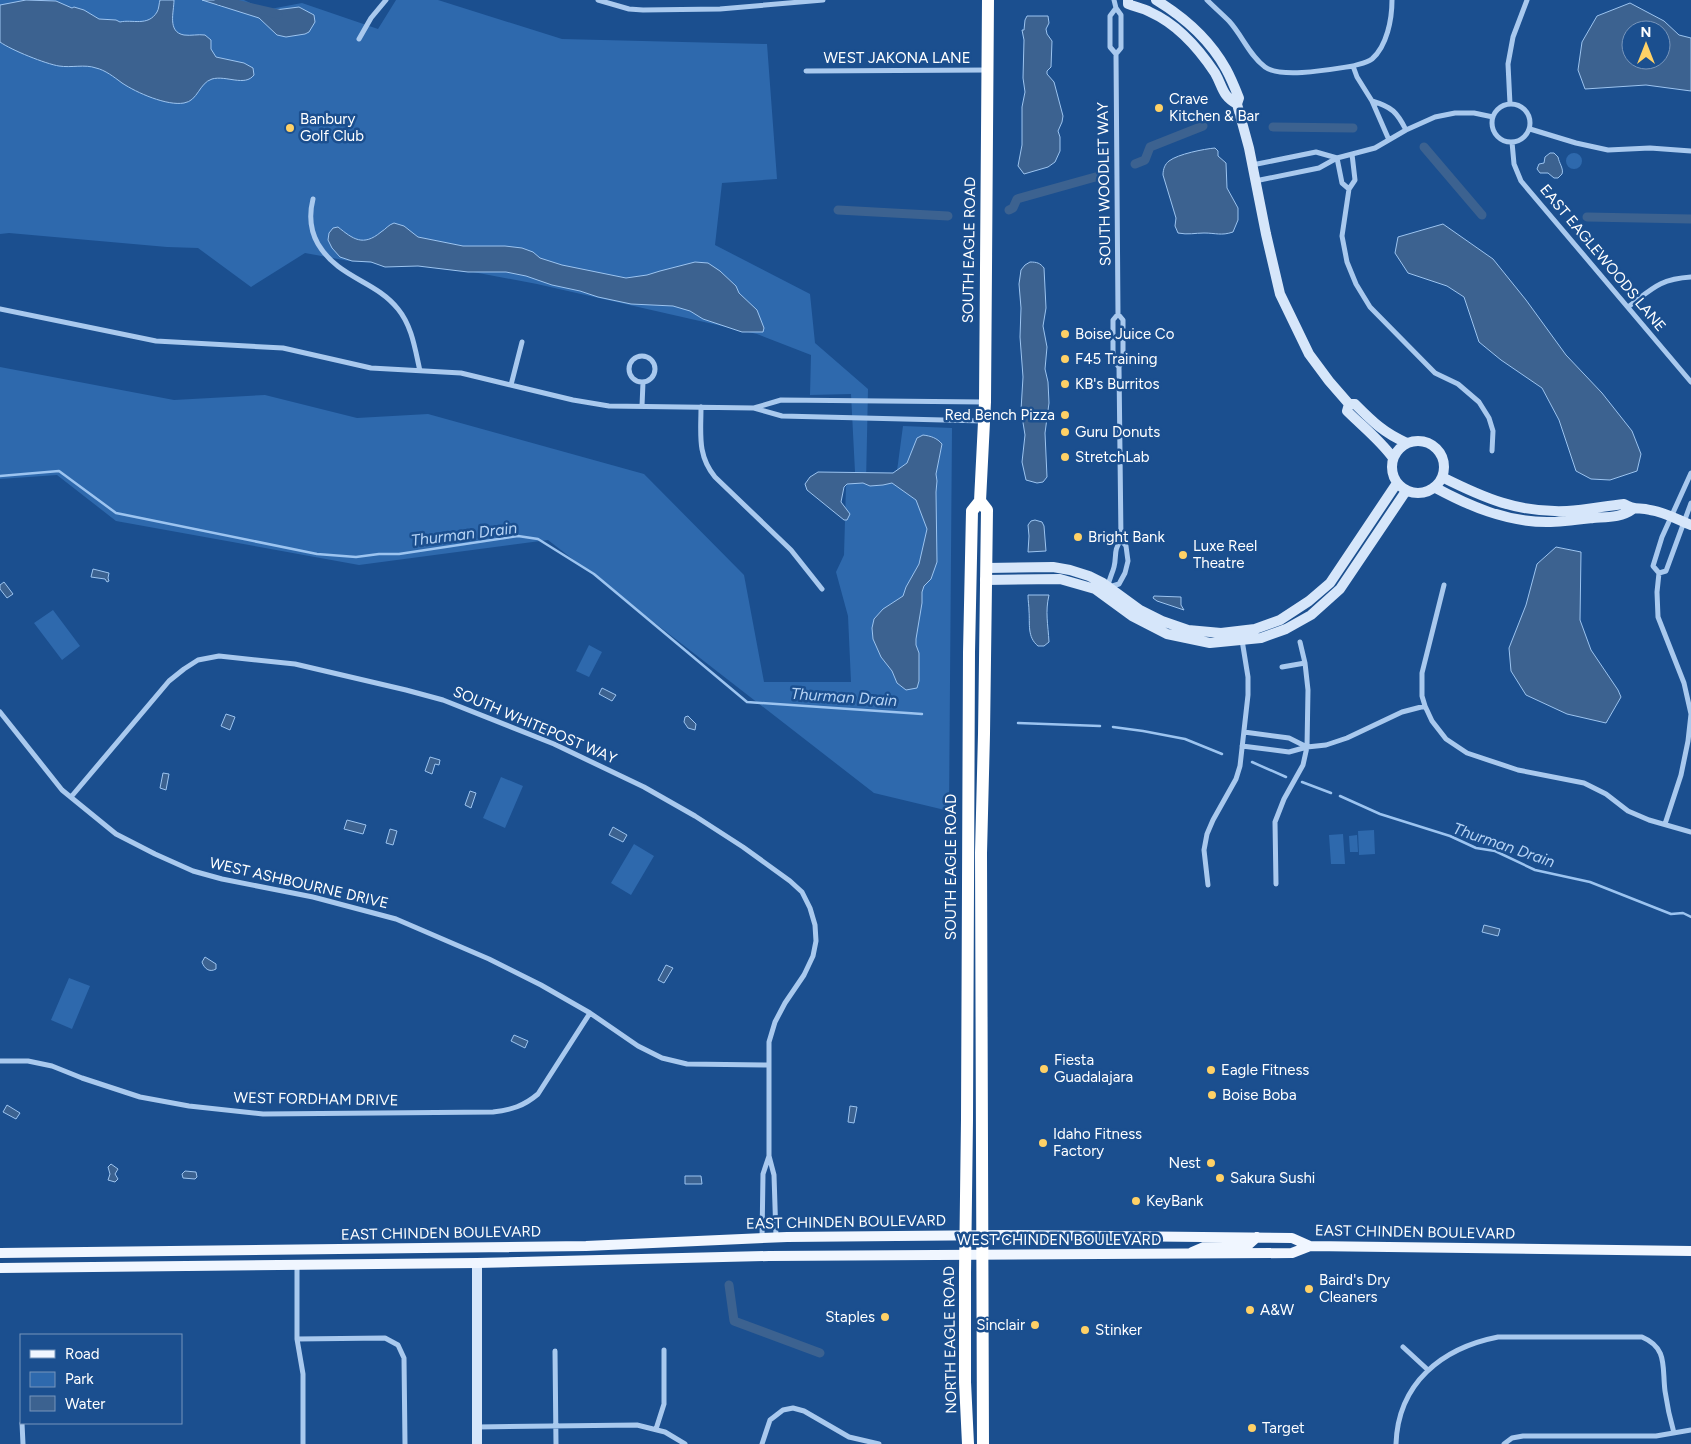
<svg xmlns="http://www.w3.org/2000/svg" width="1691" height="1444" font-family="Figtree,sans-serif">
  <style>
    .green { fill: #2e69ad }
    .water { fill: #3c6290; stroke: #9cc4f0; fill-rule: evenodd }
    .lines { fill: none; stroke-linecap: round; stroke-linejoin: round }
    .stream { stroke: #9cc4f0; stroke-width: 2.5 }
    .canal { stroke: #3c6290; stroke-width: 9 }
    .street { stroke: #a9c9ee; stroke-width: 5 }
    .secondary { stroke: #d6e6fa; stroke-width: 10 }
    .primary { stroke: #f0f6ff; stroke-width: 10 }
    .highway { stroke: #fff; stroke-width: 12 }
    .poi-dot { fill: #ffd166; stroke: #1b4f8f; stroke-width: 2 }
    .labels { text-anchor: middle; dominant-baseline: central; stroke-width: 5; stroke-linejoin: round; paint-order: stroke }
    .street-label { font-size: 15px; fill: #fff; stroke: #1b4f8f }
    .poi-label { font-size: 15px; fill: #fff; stroke: #1b4f8f; text-anchor: start }
    .water-label { font-size: 16px; font-style: italic; fill: #b5d3f5; stroke: #1b4f8f }
  </style>
  <rect width="100%" height="100%" fill="#1b4f8f"/>
  <path class="green" d="M0,0H244L265,10L302,3L378,29L396,0H438L562,39L767,44L777,179L722,183L715,245L810,294L815,343L868,389L866,483L897,471L903,426L952,428L949,811L874,793L548,540L359,565L116,521L57,475L0,479V367L174,400L265,395L357,418L428,414L644,474L744,575L764,682H851L848,616L836,572L844,555L846,486L855,472L851,394L810,395L811,355L757,334L537,284L452,268L349,261L305,253L251,287L198,248L167,247L9,233L0,234Z
    M1566 161a8 8 0 1 1 16 0a8 8 0 1 1-16 0Z
    M53,610L80,646L62,660L34,623Z
    M589,645L602,652L589,677L576,671Z
    M501,777L523,786L505,828L483,818Z
    M1374,830L1375,854L1359,855L1358,831Z
    M1343,834L1345,864H1331L1329,835Z
    M1357,835L1358,852H1350L1349,836Z
    M634,844L654,856L631,895L611,883Z
    M69,978L90,986L72,1029L51,1020Z"/>
  <path class="water" d="M26,0L56,1L72,8L74,7L84,10L99,19L116,20L120,22C132,19 148,27 157,12C159,9 159,3 160,0H174C174,12 167,32 184,35C191,36 198,34 205,35L211,40V49L216,57L244,63L253,68L254,75C245,87 226,75 212,79C199,83 198,101 184,103C167,106 137,93 122,83C114,77 105,70 96,68C85,64 71,68 59,66C46,64 11,50 0,42V5Z
    M202,0H233L257,10L267,11L299,7L314,15L315,22L309,32L305,34L286,37L277,35L259,18Z
    M1630,3L1664,21L1679,35L1691,38V91L1646,85L1585,89L1578,70L1582,42L1597,16ZM1631,30H1661V60H1631Z
    M1027,16H1048L1049,23L1046,29L1047,34L1052,41L1051,67L1047,71V74L1054,82L1063,116L1062,122L1058,131L1060,137V151L1055,162L1048,167L1024,174L1018,166L1022,145V107L1025,92L1023,78L1024,40L1022,30H1024L1025,20Z
    M1215,148L1218,151V156L1226,163L1227,188L1238,208V220L1233,232C1221,236 1216,233 1204,233C1195,233 1188,235 1178,233L1175,226L1176,218L1163,175C1163,169 1165,164 1169,161C1178,154 1204,149 1215,148Z
    M1550,153H1554L1558,157C1559,163 1564,169 1562,174L1558,178H1554L1548,173H1540L1537,169L1539,164L1544,163L1545,157Z
    M394,223L404,226L418,237L463,246H505L522,248L533,252L540,258L562,265L626,278L647,275L660,271L695,262L708,263L720,271L736,286L739,293L757,310L764,328L763,332H742L703,319L690,311L673,306L631,304L598,297L580,291L552,285L526,276L506,272H468L418,266L385,267L371,262L352,261L340,257L332,248L328,240L329,233L333,228L338,227C353,239 363,247 381,232C386,229 388,225 394,223Z
    M1443,224L1493,259L1526,300L1566,355L1602,393L1632,431L1641,454L1637,471L1610,480L1591,479L1576,471L1559,420L1542,388L1501,360L1479,342L1464,297L1447,286L1408,273L1395,253L1398,237Z
    M1030,262C1037,262 1040,263 1044,268L1046,308L1043,326L1047,347L1045,369L1048,382L1049,403L1045,433L1047,477L1043,482L1037,483L1026,480L1022,462L1025,435L1021,410L1023,377L1020,337L1021,308L1019,284L1021,270L1025,265Z
    M923,435C931,436 937,438 942,444L936,474L937,481L936,492L937,562L931,579L924,586L922,592V603L916,639V645L919,653V681L917,688L906,690L897,683L892,671L881,657L873,639L872,628L874,619L883,609L903,596L906,587L919,564L927,529L916,500L892,483L883,485L870,486L863,483L847,484L844,487L841,502L850,514L847,520H844L807,490L805,484L810,477L818,472L893,473L907,463L917,438Z
    M1035,520L1042,522L1044,526L1046,551L1028,552L1029,536L1028,525L1031,521Z
    M1556,547L1581,552L1580,620L1591,650L1618,690L1621,697L1606,723L1567,714L1526,695L1511,671L1509,648L1526,605L1537,564Z
    M93,569L109,573L108,578L109,581L107,582L105,579L91,577Z
    M4,582L13,594L7,598L0,589V585Z
    M1028,595H1049C1045,612 1048,624 1049,642L1044,646H1038C1027,637 1030,624 1029,611C1029,606 1028,601 1028,595Z
    M1154,596L1181,597V605L1184,610L1157,601L1153,598Z
    M602,688L616,695L612,701L599,694Z
    M226,714L235,717L230,730L221,726Z
    M688,716L696,724L695,730L688,728L684,722L685,717Z
    M430,757L440,760L439,765L435,764L432,774L425,771Z
    M163,773L169,774L166,790L160,788Z
    M470,791L476,793L471,808L465,805Z
    M347,820L366,825L363,834L344,829Z
    M613,827L627,835L623,842L609,835Z
    M390,829L397,831L393,845L386,843Z
    M1484,925L1500,929L1498,936L1482,932Z
    M205,957L216,964V969C209,973 204,968 202,962Z
    M666,965L673,968L664,983L658,980Z
    M514,1035L528,1041L525,1048L511,1041Z
    M7,1105L20,1113L16,1119L3,1112Z
    M850,1106L857,1107L854,1123L848,1122Z
    M111,1164L118,1169L115,1174L118,1179L115,1182L108,1180L110,1174L108,1167Z
    M185,1171L196,1172L197,1177L195,1179L183,1178L182,1174Z
    M685,1176H701L702,1184H685Z"/>
  <g class="lines">
    <path class="stream" d="M0,476L59,471L116,513L317,554L356,557L379,554H399L518,536L538,539L594,574L747,702L922,714
      M1018,723L1100,726
      M1113,727L1143,731L1185,739L1222,754
      M1252,762L1286,777
      M1302,782L1331,793
      M1340,796L1380,814L1450,836L1476,848L1495,851L1535,870L1590,882L1671,914L1683,913L1691,917"/>
    <path class="canal" d="M219,0L278,14
      M1273,127L1353,128
      M1424,147L1482,215
      M1135,164L1145,160L1150,147L1203,126
      M838,210L948,216
      M1009,210L1013,208L1017,199L1099,176
      M1587,217L1691,219
      M729,1285L734,1321L820,1353"/>
    <path class="street" d="M598,0L629,9L643,10L720,9L823,0
      M1114,0L1116,8L1121,15V48L1116,54L1110,47V16L1116,8
      M1207,0C1214,7 1222,14 1229,21C1242,35 1249,55 1265,67C1281,79 1333,69 1353,66L1357,77L1372,101
      M359,39L371,18L386,0
      M1116,54L1118,314L1123,320V360L1119,367L1121,540
      M1353,66C1359,64 1367,63 1372,59C1387,46 1392,19 1392,0
      M806,71L988,70
      M1492 123a19 19 0 1 1 38 0a19 19 0 1 1-38 0Z
      M1510,104L1508,64L1513,37L1527,0
      M1530,129L1576,143L1608,150L1650,148L1691,151
      M1389,140L1372,101C1392,107 1397,112 1406,130
      M1512,142L1514,164L1521,181L1691,382
      M1337,158L1342,183L1349,189L1355,180L1352,154
      M1252,165L1316,152L1337,158
      M1255,181L1319,168L1337,158L1375,148L1406,130L1435,117L1455,113H1474L1493,117
      M1349,189L1342,236L1347,262L1356,284L1370,307L1435,373L1458,384L1479,402L1489,418L1493,431L1492,451
      M313,199C309,215 310,230 318,244C339,279 375,280 398,309C412,326 415,349 420,371
      M1628,307C1652,289 1659,279 1691,277
      M0,309L156,341L283,348L371,368L461,373L573,400L609,406L754,408
      M1118,314L1113,320V360L1119,367
      M629 369a13 13 0 1 1 26 0a13 13 0 1 1-26 0Z
      M511,385L522,342
      M642,406L643,382
      M701,407C701,434 697,455 715,477L791,550L822,589
      M984,421L782,416L754,408L781,400L984,402
      M1691,473L1662,537L1653,566L1659,573L1666,571L1691,503
      M1659,573L1657,592L1658,617L1684,683L1691,714L1688,741L1681,775L1665,824
      M1108,587C1109,578 1112,575 1114,567C1117,555 1113,551 1121,540L1126,546L1128,561L1125,573L1119,584L1109,587
      M1282,667L1305,663
      M1425,706L1422,696V673L1444,585
      M0,712L62,790L116,834L155,854L193,871L222,879L313,897L396,919L489,959L541,985L590,1013L638,1046L662,1058L687,1064L768,1065
      M1242,746L1289,752L1307,747L1289,738L1244,732
      M1307,747L1326,745L1347,738L1402,712L1425,706L1432,721L1446,739L1467,753L1518,770L1584,783L1606,794L1628,811L1649,820L1691,832
      M71,797L169,681L184,669L198,660L219,656L295,664L406,690L443,700L554,744L644,787L695,816L743,847L790,881L802,892L810,908L815,925L816,941L813,956L804,975L785,1003L775,1022L769,1042V1156L774,1175L776,1237
      M1276,884L1275,822L1284,799L1303,765L1307,747L1308,690L1305,663L1300,642
      M1208,885L1204,850L1207,834L1213,820L1236,779L1240,766L1248,695V677L1242,640
      M0,1061H28L52,1066L82,1078L140,1097L189,1106L263,1114L493,1112C511,1110 524,1106 538,1094L590,1013
      M762,1238L763,1174L769,1156
      M297,1265V1339L303,1374V1444
      M297,1339L385,1338L398,1345L404,1358L405,1444
      M1403,1347L1428,1370
      M555,1351L556,1444
      M22,1423L23,1444
      M477,1427L637,1425L665,1432L685,1444
      M656,1429L664,1404V1350
      M762,1444L770,1420L783,1410L793,1408L804,1411L849,1437L879,1444
      M1396,1444C1398,1383 1442,1348 1498,1337H1642C1668,1348 1662,1367 1665,1391C1667,1405 1670,1419 1674,1433
      M1504,1444L1512,1438L1523,1436H1656L1691,1430"/>
    <path class="secondary" d="M1128,0V4C1135,7 1143,8 1150,12C1177,24 1199,49 1215,73C1223,87 1222,96 1237,104
      M1156,0C1184,17 1210,40 1226,69C1231,78 1235,88 1239,98L1237,104L1249,148L1266,234L1280,294L1309,354L1329,381L1349,404H1355C1373,422 1384,433 1407,443
      M1349,404L1347,411C1363,427 1380,440 1393,458
      M1392 467a26 26 0 1 1 52 0a26 26 0 1 1-52 0Z
      M1442,477C1484,498 1518,513 1567,511C1586,510 1605,506 1624,504C1635,511 1639,507 1650,510C1665,512 1678,520 1691,525
      M1434,487C1469,506 1506,522 1547,522C1562,522 1577,520 1593,518C1607,517 1621,518 1633,509
      M986,568L1053,567L1070,570L1089,576L1103,583L1140,610L1162,621L1188,630L1221,633L1255,629L1280,620L1309,601L1330,583L1397,483
      M985,580L1060,579L1095,589L1132,616L1167,634L1210,643L1261,638L1286,629L1311,615L1340,589L1406,491
      M477,1444V1263"/>
    <path class="primary" d="M1192,1252L1206,1246H1247L1257,1237
      M0,1253L586,1246L787,1237L1006,1235L1292,1238L1310,1246L1691,1251
      M0,1268L477,1263L769,1256L1292,1253L1310,1246"/>
    <path class="highway" d="M980,501L987,510L984,734L981,853L983,1444
      M968,1444L965,1382V1273L967,1120L969,652L972,511L980,501L985,402L988,0"/>
  </g>
  <g class="poi-dot">
    <circle cx="1159" cy="108" r="5"/>
    <circle cx="290" cy="128" r="5"/>
    <circle cx="1065" cy="334" r="5"/>
    <circle cx="1065" cy="359" r="5"/>
    <circle cx="1065" cy="384" r="5"/>
    <circle cx="1065" cy="415" r="5"/>
    <circle cx="1065" cy="432" r="5"/>
    <circle cx="1065" cy="457" r="5"/>
    <circle cx="1078" cy="537" r="5"/>
    <circle cx="1183" cy="555" r="5"/>
    <circle cx="1044" cy="1069" r="5"/>
    <circle cx="1211" cy="1070" r="5"/>
    <circle cx="1212" cy="1095" r="5"/>
    <circle cx="1043" cy="1143" r="5"/>
    <circle cx="1211" cy="1163" r="5"/>
    <circle cx="1220" cy="1178" r="5"/>
    <circle cx="1136" cy="1201" r="5"/>
    <circle cx="1309" cy="1289" r="5"/>
    <circle cx="1250" cy="1310" r="5"/>
    <circle cx="885" cy="1317" r="5"/>
    <circle cx="1035" cy="1325" r="5"/>
    <circle cx="1085" cy="1330" r="5"/>
    <circle cx="1252" cy="1428" r="5"/>
  </g>
  <g class="labels">
    <g class="street-label">
      <text x="897" y="58">WEST JAKONA LANE</text>
      <text transform="translate(1104 184) rotate(-91)">SOUTH WOODLET WAY</text>
      <text transform="translate(969 250) rotate(-89)">SOUTH EAGLE ROAD</text>
      <text transform="translate(1603 258) rotate(50)">EAST EAGLEWOODS LANE</text>
      <text transform="translate(535 725) rotate(23)">SOUTH WHITEPOST WAY</text>
      <text transform="translate(951 867) rotate(-90)">SOUTH EAGLE ROAD</text>
      <text transform="translate(299 883) rotate(13)">WEST ASHBOURNE DRIVE</text>
      <text transform="translate(316 1099) rotate(1)">WEST FORDHAM DRIVE</text>
      <text transform="translate(846 1222) rotate(-1)">EAST CHINDEN BOULEVARD</text>
      <text transform="translate(1415 1232) rotate(1)">EAST CHINDEN BOULEVARD</text>
      <text transform="translate(441 1233) rotate(-1)">EAST CHINDEN BOULEVARD</text>
      <text x="1059" y="1240">WEST CHINDEN BOULEVARD</text>
      <text transform="translate(950 1340) rotate(-91)">NORTH EAGLE ROAD</text>
    </g>
    <g class="poi-label">
      <text x="1169" y="99">Crave<tspan x="1169" dy="17">Kitchen &amp; Bar</tspan></text>
      <text x="300" y="119">Banbury<tspan x="300" dy="17">Golf Club</tspan></text>
      <text x="1075" y="334">Boise Juice Co</text>
      <text x="1075" y="359">F45 Training</text>
      <text x="1075" y="384">KB's Burritos</text>
      <text x="1055" y="415" text-anchor="end">Red Bench Pizza</text>
      <text x="1075" y="432">Guru Donuts</text>
      <text x="1075" y="457">StretchLab</text>
      <text x="1088" y="537">Bright Bank</text>
      <text x="1193" y="546">Luxe Reel<tspan x="1193" dy="17">Theatre</tspan></text>
      <text x="1054" y="1060">Fiesta<tspan x="1054" dy="17">Guadalajara</tspan></text>
      <text x="1221" y="1070">Eagle Fitness</text>
      <text x="1222" y="1095">Boise Boba</text>
      <text x="1053" y="1134">Idaho Fitness<tspan x="1053" dy="17">Factory</tspan></text>
      <text x="1201" y="1163" text-anchor="end">Nest</text>
      <text x="1230" y="1178">Sakura Sushi</text>
      <text x="1146" y="1201">KeyBank</text>
      <text x="1319" y="1280">Baird's Dry<tspan x="1319" dy="17">Cleaners</tspan></text>
      <text x="1260" y="1310">A&amp;W</text>
      <text x="875" y="1317" text-anchor="end">Staples</text>
      <text x="1025" y="1325" text-anchor="end">Sinclair</text>
      <text x="1095" y="1330">Stinker</text>
      <text x="1262" y="1428">Target</text>
    </g>
    <g class="water-label">
      <text transform="translate(464 534) rotate(-7)">Thurman Drain</text>
      <text transform="translate(844 697) rotate(4)">Thurman Drain</text>
      <text transform="translate(1504 845) rotate(19)">Thurman Drain</text>
    </g>
  </g>
  <rect x="20" y="1334" width="162" height="90" fill="#1b4f8f" stroke="#7695bc"/>
  <rect x="30" y="1350" width="25" height="8" fill="#f0f6ff" stroke="#7695bc"/>
  <text x="65" y="1359" font-size="15" fill="#ffffff">Road</text>
  <rect x="30" y="1372" width="25" height="15" fill="#2e69ad" stroke="#7695bc"/>
  <text x="65" y="1384" font-size="15" fill="#ffffff">Park</text>
  <rect x="30" y="1396" width="25" height="15" fill="#3c6290" stroke="#7695bc"/>
  <text x="65" y="1409" font-size="15" fill="#ffffff">Water</text>
  <g transform="translate(1646 45)"><circle r="24" fill="#1b4f8f" stroke="#7695bc"/>
  <path d="M0-4L9 19L0 12L-9 19Z" fill="#ffd166"/>
  <text y="-8" font-size="14" font-weight="bold" text-anchor="middle" fill="#ffffff">N</text>
  </g>
</svg>
